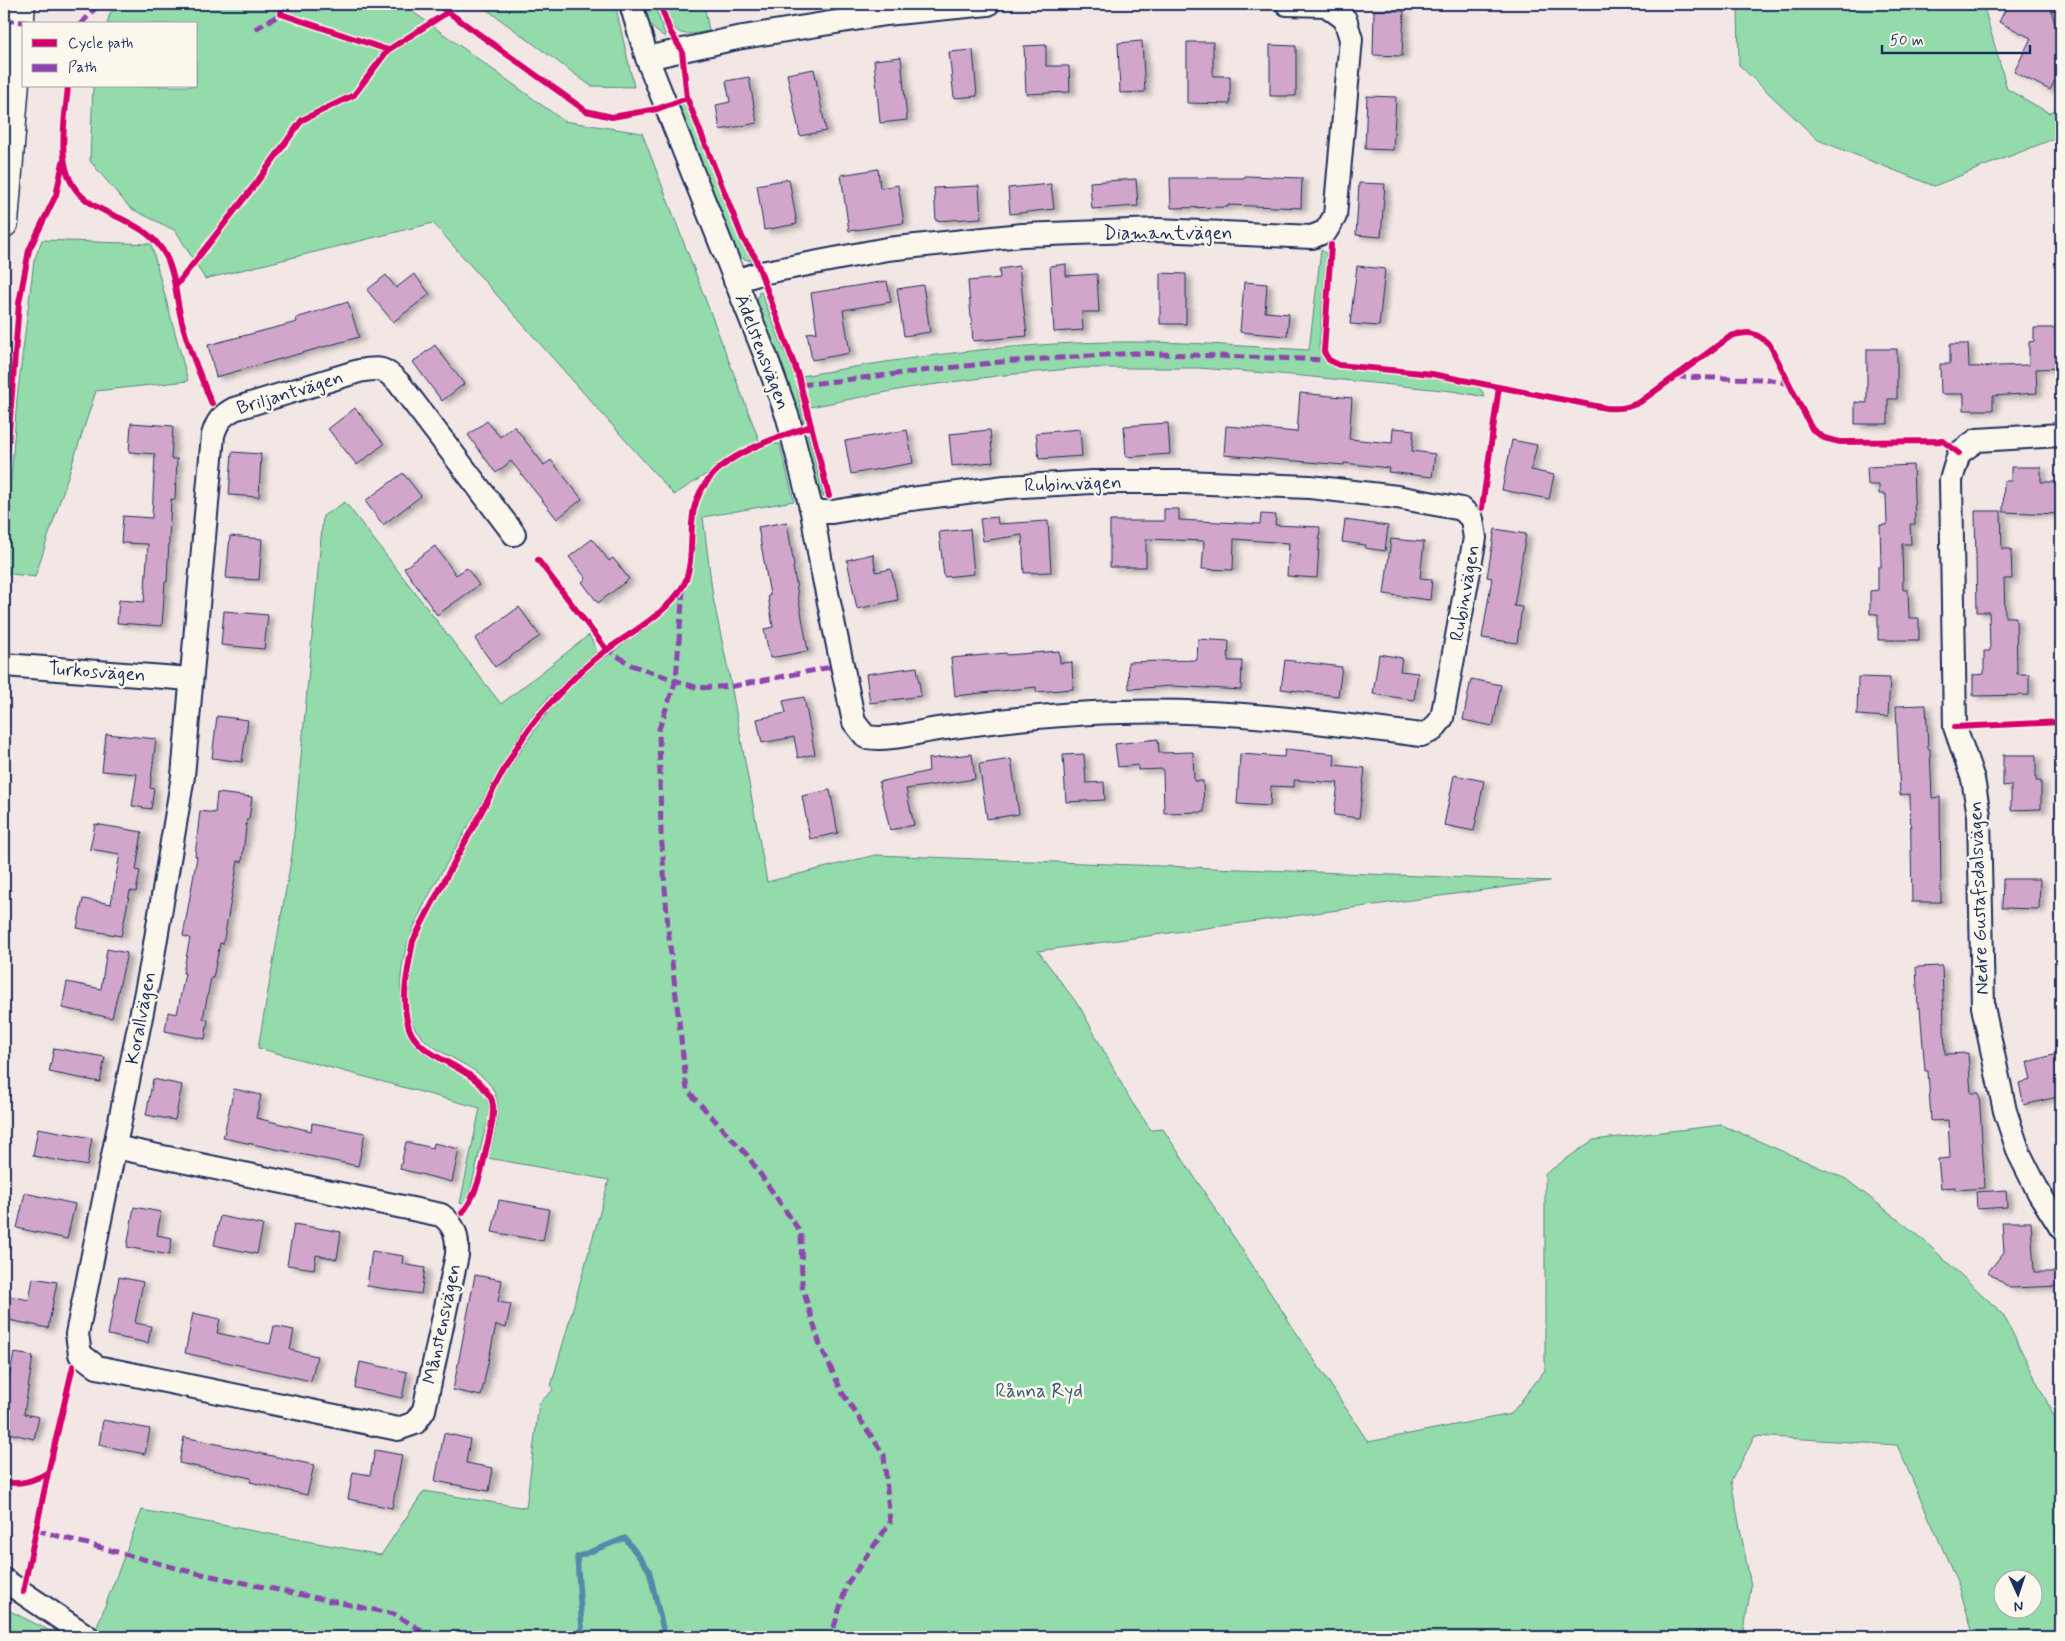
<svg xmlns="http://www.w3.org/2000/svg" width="2065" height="1641" font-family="Mynerve,sans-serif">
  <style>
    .green { fill: #93dbab; stroke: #578584; fill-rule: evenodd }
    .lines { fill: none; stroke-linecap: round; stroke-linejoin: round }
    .stream { stroke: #58a; stroke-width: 5.5 }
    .building { fill: #d2a6ca; stroke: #1b2f5e; filter: url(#shadow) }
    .street-casing { stroke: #1b2f5e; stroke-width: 26 }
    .secondary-casing { stroke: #1b2f5e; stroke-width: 31 }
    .street { stroke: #fbf7ec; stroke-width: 22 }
    .secondary { stroke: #fbf7ec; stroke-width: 28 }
    .quiet { stroke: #8e44ad; stroke-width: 5; stroke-dasharray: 10 5; stroke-linecap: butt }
    .cycleway-casing { stroke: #fbf7ec; stroke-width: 9 }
    .cycleway { stroke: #d6006c; stroke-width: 6 }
    .labels { text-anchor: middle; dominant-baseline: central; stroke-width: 5; stroke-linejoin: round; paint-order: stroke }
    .street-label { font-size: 19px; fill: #1b2f5e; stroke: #fbf7ec }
    .park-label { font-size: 19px; fill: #395a71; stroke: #fbf7ec }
  </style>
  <defs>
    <filter id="shadow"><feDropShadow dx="5.5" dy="3" stdDeviation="2.5" flood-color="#0004"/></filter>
  </defs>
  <rect width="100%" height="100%" fill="#f3e7e5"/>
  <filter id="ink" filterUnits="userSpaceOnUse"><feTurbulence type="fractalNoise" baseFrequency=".02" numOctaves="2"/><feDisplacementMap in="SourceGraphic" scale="10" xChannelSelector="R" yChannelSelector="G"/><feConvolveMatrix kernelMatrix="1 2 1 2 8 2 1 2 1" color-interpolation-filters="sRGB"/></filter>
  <g filter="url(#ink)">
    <path class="green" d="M126,4H402L564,121L642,133L759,440L674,495L433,223L205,279L176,231L130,208L90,161L93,86H196V24H107L110,13Z
      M479,4H615L634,87L591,86Z
      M643,4H654L666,37C650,30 647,19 643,4Z
      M664,4H704L709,31C676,38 674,34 664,4Z
      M1738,4H1983L2007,89L2049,113L2061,107V136L1934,186L1818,140L1739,65Z
      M685,103L740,240L752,261L741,258L734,251L677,106Z
      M42,240L151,244L188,381L96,391L35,577L4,573L17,398L34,261Z
      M1321,250L1326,253V259L1319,348C1321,361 1328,365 1340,368L1424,377L1476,386L1482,391L1485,397L1452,391L1292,375L1199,368H1081L1004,375L908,388L810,407L802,376C912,356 1026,341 1138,342C1195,342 1252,347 1309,350Z
      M759,292H761L795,378L804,422L800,423L756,305Z
      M808,434L824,497L817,489L803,435Z
      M770,444H780L794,501L703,517L713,598L730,679L767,882L875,855L1550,881L1038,951L1081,1009L1131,1101L1151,1130L1163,1129L1368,1442L1511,1414L1545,1370V1174L1593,1140L1722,1125L1846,1179L1918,1235L2003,1314L2058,1424L2061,1445V1637H1974L1959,1586L1897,1445L1755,1436L1731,1481L1751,1586L1743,1637H93L142,1510L381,1555L424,1491L526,1508L539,1403L553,1390L551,1386L609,1180L488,1158C493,1139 500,1120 497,1101C491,1058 409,1058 409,1007C409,991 409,974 412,958C420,924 442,892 459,861C492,801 521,737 570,688C582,676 596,663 611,653C634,636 662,620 680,597C691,582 695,564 695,546C696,535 694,521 697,510C706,473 739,459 770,444ZM2002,1578H2032V1608H2002Z
      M345,502L501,704L589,635L597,651C573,673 548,695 528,721C521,730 516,741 510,751C496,775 483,799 470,823C447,864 418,908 405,952C399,973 399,1011 406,1031C419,1070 489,1067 489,1112C489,1119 486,1127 484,1134C479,1156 473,1178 468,1200L463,1204L460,1203L480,1108L258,1048L292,855L323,516Z
      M4,1608L58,1635L60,1637H4Z"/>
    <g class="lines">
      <path class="stream" d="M575,1637L582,1628L577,1557L625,1538L649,1570L665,1637"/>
    </g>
    <path class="building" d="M2008,4H2050L2061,50V68L2050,90L2014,72L2031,38L1999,22Z
      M1374,10L1404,11L1402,56L1373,55Z
      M1142,41L1145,92L1120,93L1118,43Z
      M1187,42H1213V76H1230V104L1187,103Z
      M1046,45V66H1069L1070,92L1026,94L1024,46Z
      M1270,45L1296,46V96H1270Z
      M973,50L977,96L954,98L949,52Z
      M901,57L907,120L880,123L874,60Z
      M814,69L826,131L800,136L787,74Z
      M749,77L757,123L720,130L716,105L730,102L726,81Z
      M1367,96L1396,97L1393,150L1365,149Z
      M878,169L880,188L898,185L904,223L849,231L841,175Z
      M1245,176L1302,178L1301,208L1228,205V207L1171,208L1170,178H1244Z
      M789,179L797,224L764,230L757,185Z
      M1136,179L1138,206L1092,209L1090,182Z
      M1359,183L1385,184L1381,237L1356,235Z
      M1051,184L1054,209L1010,214L1008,188Z
      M979,186L981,218L936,221L934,188Z
      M1066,264V276L1097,274L1099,312H1082L1083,330L1054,332L1050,266Z
      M1019,266L1027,336L973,341L968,281L1000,278L999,269Z
      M1357,266L1385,269L1379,326L1350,324Z
      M1160,273L1186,274V324H1160Z
      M414,274L430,294L393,322L367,290L386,275L396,288Z
      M887,281L891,302L843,310L850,353L812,360L807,333L817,332L811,293Z
      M1244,282L1267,284L1265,312L1289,314L1287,336L1240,332Z
      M923,285L930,332L904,336L897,289Z
      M348,302L359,337L216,377L208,345L297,322L296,318Z
      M2034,328H2061V368L2036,369L2037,393L1993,396V410H1964V394H1941L1940,364H1950V344H1968L1969,367L2029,365V342L2034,341Z
      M435,345L464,384L442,401L413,362Z
      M1867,349H1897V399H1888V424H1855V402L1867,403Z
      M1300,393L1352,398L1349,439L1392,443L1393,428L1414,430L1412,451L1435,454L1432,477L1388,472L1389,468L1344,463V465L1224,455L1226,426L1297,432Z
      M355,408L384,444L357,465L328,429Z
      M487,421L500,437L514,426L544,465L551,460L582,499L557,519L511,461L496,473L468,435Z
      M131,423L173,426L171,459H177L175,500L171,499L167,582H165L162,626L117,623L119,600L144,602L148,544L121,543L123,516L152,518L155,454L129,452Z
      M1168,423L1170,454L1126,457L1124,426Z
      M1080,429L1082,456L1039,459L1036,433Z
      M907,430L913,463L851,474L845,441Z
      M990,430L993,462L952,466L949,434Z
      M1512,440L1537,445L1531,470L1554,475L1549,499L1502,490Z
      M232,452L261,454L259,497L229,495Z
      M1913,465L1915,524H1910L1911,544H1902L1903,590H1908L1909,618H1919V640H1878V614H1870V591L1878,590V567H1881L1880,525H1887L1886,494H1879V485H1868L1867,467Z
      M2011,467H2041V482H2061L2060,514L2003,512L2004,481H2011Z
      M403,473L421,496L383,525L365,501Z
      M1164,509H1179V520L1260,524L1261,514L1276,515L1275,525L1320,527L1317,578L1287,576L1289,543L1234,539L1233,570L1202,569L1204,541L1146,539V567H1110V521H1164Z
      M1975,511H2001L2002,549H2011L2012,579H2004L2005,617H2016L2017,674H2029V695L1973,696V675L1984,674V651H1990L1989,612H1977Z
      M997,517L998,524L1048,521L1051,572L1024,573L1022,535L983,541L980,519Z
      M1345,520L1388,526L1385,551L1365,548L1366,545L1342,542Z
      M787,522L794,566L793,567L808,651L770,658L764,629L773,627L768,596L770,595L758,527Z
      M970,529L974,574L944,577L939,532Z
      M1495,529L1526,534L1514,606L1522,607L1517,643L1482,638L1492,578L1487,577Z
      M230,536L262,539L259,580L226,578Z
      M592,539L609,561L613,558L629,579L598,603L582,582L586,578L569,557Z
      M1391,539L1424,542L1420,578L1432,579L1430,600L1384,594Z
      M435,546L456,575L467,568L479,585L437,615L404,568Z
      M873,554L876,572L891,569L898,600L857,609L847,560Z
      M519,607L540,636L495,667L475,639Z
      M224,611L268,615L264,649L221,645Z
      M1198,639L1229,641L1228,661H1242L1241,690L1173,686L1129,689L1128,662L1197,660Z
      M1059,651L1060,663L1072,662L1073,689L1036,692V687L955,696L951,658L1006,653L1007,655Z
      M1379,654L1402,658L1400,671L1418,673L1414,700L1373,694Z
      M1285,660L1342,667L1338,696L1281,689Z
      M917,667L921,696L870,703L866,674Z
      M1858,677L1890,678L1888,717L1857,715Z
      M1471,679L1501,685L1493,726L1463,720Z
      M804,697L815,754L798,758L794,737L762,743L757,719L786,713L783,701Z
      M1926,705L1928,749H1930L1932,798L1940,797L1941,902H1912L1910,794L1900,795L1896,706Z
      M217,716L248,720L242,762L212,758Z
      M106,734L156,739L150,788L154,789L151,809L132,806L137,774L102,771Z
      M1158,739L1159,753L1193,752L1194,781H1203L1204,812L1164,813L1163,769L1138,770V765L1118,767L1115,744Z
      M1285,749L1335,754L1334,765L1365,768L1359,818L1334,815L1338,783L1294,780V787L1271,786L1270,806L1237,804L1240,754L1284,757Z
      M972,754L975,779L906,789L914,825L890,830L879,782L929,771L928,759Z
      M1084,754L1086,783L1104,782L1105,800L1066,802L1063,755Z
      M2003,755H2036V781H2041V809L2011,810V785L2003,786Z
      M1011,759L1019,814L987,819L979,764Z
      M1454,775L1484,781L1474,831L1444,825Z
      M830,790L838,833L810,839L802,796Z
      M217,793L252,797L249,819H247L242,862L238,861L223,944L220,943L213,978H211L203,1018L208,1020L205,1039L165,1031L168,1012L177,1014L185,973H183L190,938L183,936L197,857L195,856L200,811L215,813Z
      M95,824L142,832L136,870L140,871L136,892L130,891L121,936L77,928L83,899L111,904L120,854L90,849Z
      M2003,879H2040L2039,909L2002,908Z
      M107,949L127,953L112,1018L62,1008L67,982L101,989Z
      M1942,966L1945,1054L1968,1053L1971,1093H1979L1985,1188L1955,1190V1187L1941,1188L1938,1159L1950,1158L1948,1120L1931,1121L1928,1071H1925L1920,1008H1918L1916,967Z
      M54,1048L105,1057L100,1082L49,1072Z
      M2057,1054L2061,1072V1096L2024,1105L2019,1083L2031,1080L2027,1062Z
      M153,1079L182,1085L175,1120L146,1115Z
      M234,1089L261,1095L256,1118L311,1131L312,1123L365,1133L358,1166L223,1138Z
      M38,1128L92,1138L87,1166L33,1156Z
      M406,1142L433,1148L434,1143L459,1149L452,1182L400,1169Z
      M2006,1190L2007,1207L1977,1209L1976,1192Z
      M25,1193L75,1204L67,1239L17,1228Z
      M499,1200L549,1209L543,1241L492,1232Z
      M134,1207L161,1212L157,1235L172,1238L169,1255L127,1247Z
      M220,1216L263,1225L257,1254L214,1245Z
      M2002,1222H2031L2034,1272H2061V1286L2010,1288L1988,1272L2004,1252Z
      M294,1224L341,1232L337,1259L316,1255L314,1269L287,1265Z
      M372,1251L403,1256L402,1264L425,1268L421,1294L367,1286Z
      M475,1275L502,1280L498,1302L511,1304L506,1328L496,1325L481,1396L453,1390Z
      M119,1277L143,1282L135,1323L151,1326L148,1343L108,1335Z
      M33,1278L57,1282L48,1328L4,1319V1295L29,1300Z
      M193,1313L220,1319L217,1333L270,1344L274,1326L294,1330L290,1350L317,1356L311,1381L185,1353Z
      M14,1353L33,1356L24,1414L39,1417L34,1439L4,1432V1388L7,1389Z
      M360,1362L407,1372L402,1398L355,1388Z
      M103,1420L150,1429L145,1454L99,1445Z
      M444,1433L470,1439L466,1463L493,1468L489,1491L435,1481Z
      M184,1437L314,1465L307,1495L250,1482L251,1478L179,1463Z
      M375,1450L402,1455L392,1508L348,1499L353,1472L370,1475Z"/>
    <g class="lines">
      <defs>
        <path id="street" d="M631,4L647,58L766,357L788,418L812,512L822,569L854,722L866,737C893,741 918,731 945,728C1003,720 1063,713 1122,712C1223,709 1322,722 1421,735L1433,730L1442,718L1475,538L1472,519L1462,509L1397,497L1310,487L1184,482H1092L1005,487L911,499L832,512H812
          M647,58L737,38L886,14L988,4
          M735,281L761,273L887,249L1022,235L1158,230L1312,237L1326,231L1335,216L1351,39L1345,19L1326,5L1287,4
          M2061,435L1977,440L1959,453L1951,480L1955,727L1973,779L1979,815L1983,1007L2005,1111L2019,1153L2039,1193L2061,1228
          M4,665L191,679
          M115,1147L441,1215C455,1225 458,1237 457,1255L424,1410L415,1423L398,1429L97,1367L80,1354L77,1334L152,962L183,776L213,435C217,422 221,416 234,409L359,371C380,367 385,368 399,383L514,534
          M4,1580L88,1637"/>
        <path id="secondary" d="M4,223L21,4"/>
      </defs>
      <use href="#street" class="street-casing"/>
      <use href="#secondary" class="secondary-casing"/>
      <use href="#street" class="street"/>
      <use href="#secondary" class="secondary"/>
      <path class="quiet" d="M4,20L42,24
        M81,24L99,4
        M255,29L281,14L286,15
        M1676,377L1766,379L1790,384
        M801,385L1000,362L1135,353L1329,360
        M683,589L676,680L659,729L661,832L668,928L687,1090L747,1155L801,1233L802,1286L820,1345L843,1394L884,1455L890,1523L847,1584L831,1637
        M4,645L6,666L4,672
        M605,648L631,665L698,688L734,686L831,667
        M36,1530L187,1571L394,1614L433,1637"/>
      <defs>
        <path id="cycleway" d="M282,4L281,14L388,50
          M437,4L586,111L612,117L657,109L687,98
          M660,4L670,31L682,51L687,98L743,239L755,257L798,375L829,496
          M68,86C65,121 53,173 84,198C94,207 108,213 120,218C140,228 155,236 166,256C176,276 176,301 182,322C189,351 201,377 212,404
          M1331,245L1324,352L1329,360L1339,365L1432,374L1606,408C1620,409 1628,408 1640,402L1731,336C1749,331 1755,331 1770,345L1812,429L1824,438L1840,442L1943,441L1959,453
          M175,287L257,182L302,120L354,95L388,50L448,12
          M4,496L19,303L29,250L56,195L63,162
          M1482,508L1499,387
          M538,560L607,650
          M1955,727L2061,722
          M462,1213C476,1197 482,1171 486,1150C489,1137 496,1113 492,1101C492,1098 488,1094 486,1091C469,1065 419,1058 409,1028C400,1000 408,969 413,941C436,895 461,850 485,805C502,774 521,734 545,709C564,688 584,666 608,649C632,632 667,613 683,586C692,571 691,541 692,523C695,461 762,443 811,426
          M4,1482C21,1485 32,1481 48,1473L73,1366
          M23,1592L48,1473"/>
      </defs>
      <use href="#cycleway" class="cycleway-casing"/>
      <use href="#cycleway" class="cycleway"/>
    </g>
  </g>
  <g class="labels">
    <g class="street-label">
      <text x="1168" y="233">Diamantvägen</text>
      <text transform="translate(762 352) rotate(69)">Ädelstensvägen</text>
      <text transform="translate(290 393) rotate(-17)">Briljantvägen</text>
      <text transform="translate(1073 484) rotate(-2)">Rubinvägen</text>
      <text transform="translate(1465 593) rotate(-80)">Rubinvägen</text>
      <text transform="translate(97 672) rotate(4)">Turkosvägen</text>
      <text transform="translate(1979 898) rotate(-92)">Nedre Gustafsdalsvägen</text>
      <text transform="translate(141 1018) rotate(-79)">Korallvägen</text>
      <text transform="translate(442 1324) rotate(-78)">Månstensvägen</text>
    </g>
    <g class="park-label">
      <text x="1039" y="1391">Rånna Ryd</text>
    </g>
  </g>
  <rect width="2065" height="1641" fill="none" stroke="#fbf7ec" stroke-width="20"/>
  <rect x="10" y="10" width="2045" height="1621" fill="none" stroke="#1b2f5e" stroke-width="2" filter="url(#ink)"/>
  <rect x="22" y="22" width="175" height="65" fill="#fbf7ec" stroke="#a1a7b3"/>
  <rect x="32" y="39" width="25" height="8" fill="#d6006c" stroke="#a1a7b3"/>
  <text x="68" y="48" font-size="15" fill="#1b2f5e">Cycle path</text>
  <rect x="32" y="64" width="25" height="8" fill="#8e44ad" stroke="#a1a7b3"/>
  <text x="68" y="72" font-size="15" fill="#1b2f5e">Path</text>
  <g transform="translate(2018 1594) rotate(177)"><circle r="24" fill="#fbf7ec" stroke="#a1a7b3"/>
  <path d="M0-4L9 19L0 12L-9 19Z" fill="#1b2f5e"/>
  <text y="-8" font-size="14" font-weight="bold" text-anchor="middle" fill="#1b2f5e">N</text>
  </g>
  <path d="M1882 45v8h148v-8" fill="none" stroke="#1b2f5e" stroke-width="2.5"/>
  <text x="1890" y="45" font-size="15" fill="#1b2f5e" stroke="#fbf7ec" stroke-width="4" paint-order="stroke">50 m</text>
</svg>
